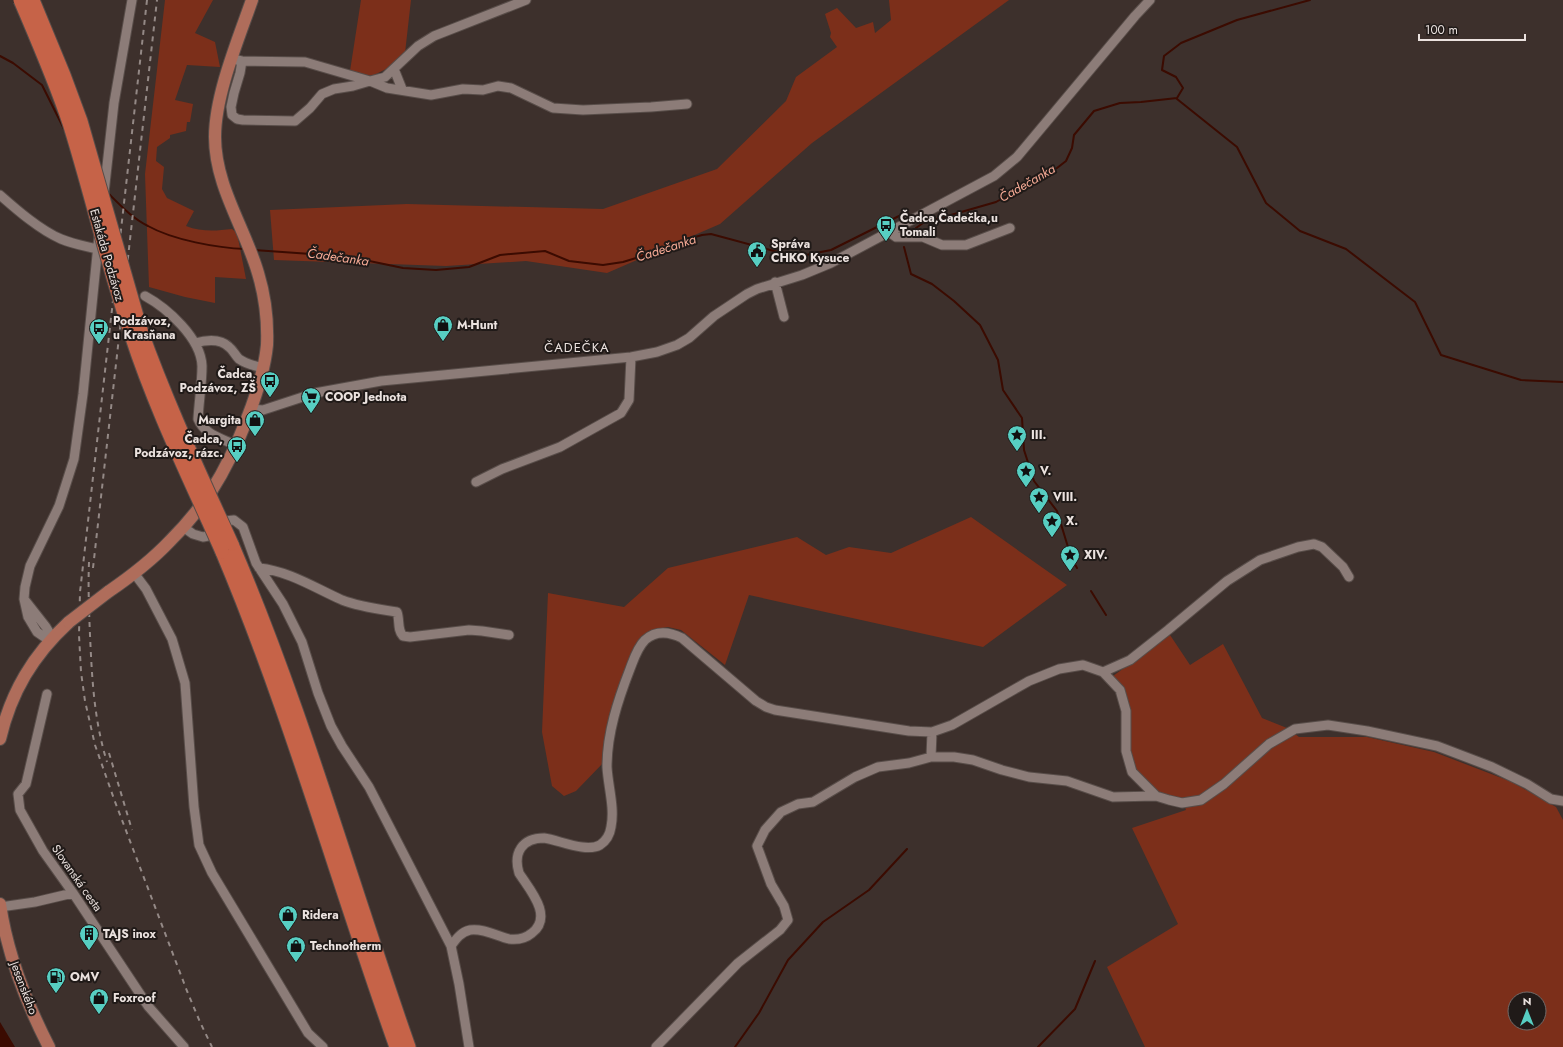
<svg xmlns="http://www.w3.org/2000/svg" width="1563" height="1047" font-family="Jost,sans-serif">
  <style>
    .green { fill: #7c2f1a; fill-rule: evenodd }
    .water { fill: #3b0b01 }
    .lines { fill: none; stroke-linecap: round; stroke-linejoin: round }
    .stream { stroke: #3b0b01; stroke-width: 2 }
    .minor-casing { stroke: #584d49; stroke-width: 11 }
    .major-casing { stroke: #584d49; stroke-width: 14 }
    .highway-casing { stroke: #584d49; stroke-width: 15 }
    .minor { stroke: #8c7c78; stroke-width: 9 }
    .major { stroke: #af6d5b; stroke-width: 12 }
    .highway { stroke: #c66348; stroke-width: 13 }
    .rail { stroke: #948986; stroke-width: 2; stroke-dasharray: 5 5; stroke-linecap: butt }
    .major-bridge-casing { stroke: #584d49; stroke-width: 14; stroke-linecap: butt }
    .highway-bridge-casing { stroke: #584d49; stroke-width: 15; stroke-linecap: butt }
    .major-bridge { stroke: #af6d5b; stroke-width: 12 }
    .highway-bridge { stroke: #c66348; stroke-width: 13 }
    .labels { text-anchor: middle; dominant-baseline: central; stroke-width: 4; stroke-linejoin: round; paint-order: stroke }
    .poi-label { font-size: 12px; font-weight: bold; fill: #ebe2df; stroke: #201a18; text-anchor: start }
    .street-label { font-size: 12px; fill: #ebe2df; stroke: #201a18 }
    .water-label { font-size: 13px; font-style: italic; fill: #f7ab96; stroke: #201a18 }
    .neighbourhood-label { font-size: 13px; letter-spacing: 1px; fill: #ebe2df; stroke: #201a18 }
  </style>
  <rect width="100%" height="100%" fill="#3d302c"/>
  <path class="green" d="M165,0H213L195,33L215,42L220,67L187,65L175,100L193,104L190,122H187L186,131L170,135V138L157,147L156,161L164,167L162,189L167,198L194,211L186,226C201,232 216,231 232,229L237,233L246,279L215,277V303L185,297L149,287L145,174Z
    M361,0H411L405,53L388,68L372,76L350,71Z
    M889,0H1009L812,143L720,224L607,273L526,261L446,266L274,260L270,210L407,204L603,209L717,169L786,101L796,77L837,47L830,37L831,33L825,14L837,8L856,28L873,22L875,33L891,20Z
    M971,517L1067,585L983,647L749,595L725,665L681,630L668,627L653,630L637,642L629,661L605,761L576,791L564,796L552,786L542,732L548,593L624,607L668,568L797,537L826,555L849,547L891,553Z
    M1170,635L1190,665L1223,644L1262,718L1287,728L1299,737H1367L1434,752L1512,782L1556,807L1563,820V1047H1145L1107,967L1178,924L1132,828L1186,810L1182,800L1157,792L1143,781L1135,767L1130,750L1129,711L1113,676ZM1515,999H1539V1023H1515Z"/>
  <path class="water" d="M0,1022L15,1047H0Z"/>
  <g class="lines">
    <path class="stream" d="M0,56L13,63L42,85L65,131
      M1177,99L1237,147L1266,203L1300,231L1346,249L1415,302L1441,355L1521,380L1563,382
      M108,193C120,205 132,218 148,226C173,240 217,248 246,249
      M916,221L923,223L996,202L1057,168L1066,161L1072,148L1074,135L1094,111L1120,103L1141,102L1177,98L1183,88L1176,77L1162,70L1164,56L1181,43L1237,20L1310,0
      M916,228L923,223
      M904,247L911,274L932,284L954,301L980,325L998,360L1003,390L1022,418L1024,450L1034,481L1057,511L1071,557L1077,568
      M254,250L311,254L331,253L403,268L436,270L469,267L500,255L545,251L569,261L603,265L623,262L649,254L675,243L702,235L711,234L774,251L801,256L831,250L899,216L908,219
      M1091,591L1106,615
      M735,1047L759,1013L788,960L823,922L869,890L907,849
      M1038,1047L1075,1009L1095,961"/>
    <defs>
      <path id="minor" d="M237,60L242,61L305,62L370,81L385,77L418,46L434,36L526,0
        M242,61L240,73L234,93L231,107L232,115L237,119L243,120L295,121L310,108L322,94L334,89L353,86L370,81L387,88L431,95L463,89L483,90L498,86L511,88L553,108L583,110L651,107L687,104
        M394,69L402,89
        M104,193L114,103L132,0
        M0,195C17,210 40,230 61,239C73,244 85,246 97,249
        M889,232L896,237H923L942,245H966L1010,228
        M775,282L784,317
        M145,296C167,308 201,338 202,366C202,383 199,401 198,419C204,434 221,438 235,445
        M195,343C206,340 220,338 229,347C233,350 235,355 239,359C246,364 255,366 263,368
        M250,409L263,410L315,393L381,381L631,357L657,352L677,345L689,338L714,316L747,294L757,289L802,275L831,263L994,176L1017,157L1135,16L1150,0
        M476,482L502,469L560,447L621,413L629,400L631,357
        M183,527L193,534L203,537L208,536L218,525L225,521L234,520L243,527L256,563L283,604L302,642L318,693L331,726L342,746L369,787L451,946L459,984L469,1047
        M259,568C289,571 315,588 342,600C360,607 378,609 397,612C400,620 397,630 403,636L410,637L469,630L482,631L509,635
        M134,573L146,589L172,639L185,683L194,807L199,845L212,873L308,1033L323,1047
        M24,599L46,627L49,632L50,641
        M50,641L37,632L28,617L24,599L25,587L30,566L59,506L74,459L83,394L99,235
        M1103,672L1130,660L1168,630L1227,581L1260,560L1298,547L1314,544L1322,547L1343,567L1349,577
        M47,694L26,784L18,794L20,810L43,851L73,893L148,1006L184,1047
        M931,757L932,732
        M0,907L35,902L73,893
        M451,946C456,939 461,932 470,930C483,928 497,936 509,939C517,940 526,938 532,933C554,916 529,889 519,873C513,853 522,838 544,838C559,840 586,853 600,845C606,841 610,834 611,827C615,808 608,786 607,767C607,733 618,700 630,669C634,659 637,648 645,640C656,630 670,632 682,638L756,701L766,707L775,710L909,731L932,732L952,725L1029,681L1059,669L1083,665L1103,672L1120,690L1126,711V751L1132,772L1156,796L1169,800L1182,803L1201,800L1224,784L1269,744L1295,729L1328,725L1367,731L1437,746L1492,767L1527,784L1551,799L1563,801
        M656,1047L738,963L780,930L788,920L784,906L771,884L757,846L765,830L781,812L798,804L813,802L855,777L878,767L909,763L931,757H954L973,760L1002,770L1029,777L1067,781L1113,797L1156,796"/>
      <path id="major" d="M108,592C130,577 152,560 170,541C185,526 200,508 212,490C235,454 263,387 267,345C268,320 265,296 258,273C245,228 215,186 215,137C215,95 238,40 252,0
        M0,739C11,692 33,655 69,622
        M0,904C7,954 26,1002 49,1047"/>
      <path id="highway" d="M232,544C302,707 350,879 409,1047
        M222,552C290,713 337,882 396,1047"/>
    </defs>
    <use href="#minor" class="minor-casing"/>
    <use href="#major" class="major-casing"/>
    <use href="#highway" class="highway-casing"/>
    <use href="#minor" class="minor"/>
    <use href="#major" class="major"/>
    <use href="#highway" class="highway"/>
    <path class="rail" d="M147,0L80,592L79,635L81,672L85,701L95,745L114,799L187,991L200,1022L212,1047
      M89,562C88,586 89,611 90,635C92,679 94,720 107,762
      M93,568L157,0
      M109,753L132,830"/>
    <defs>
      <path id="major-bridge" d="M69,622L108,592"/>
      <path id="highway-bridge" d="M20,0C37,40 55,81 69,123C91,193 107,265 131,335C155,409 190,480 222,552
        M33,0L64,75L81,121L141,330C167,403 200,473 232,544"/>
    </defs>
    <use href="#major-bridge" class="major-bridge-casing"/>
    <use href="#highway-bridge" class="highway-bridge-casing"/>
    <use href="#major-bridge" class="major-bridge"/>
    <use href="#highway-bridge" class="highway-bridge"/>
  </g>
  <defs>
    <symbol id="bus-pin" viewBox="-11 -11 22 30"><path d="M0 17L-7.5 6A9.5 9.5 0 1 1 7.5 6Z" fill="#57cec2" stroke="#201a18"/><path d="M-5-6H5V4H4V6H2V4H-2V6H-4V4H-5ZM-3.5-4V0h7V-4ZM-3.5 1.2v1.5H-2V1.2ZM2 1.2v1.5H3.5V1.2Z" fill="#111"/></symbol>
    <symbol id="civic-pin" viewBox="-11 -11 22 30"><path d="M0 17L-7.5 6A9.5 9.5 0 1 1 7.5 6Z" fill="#57cec2" stroke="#201a18"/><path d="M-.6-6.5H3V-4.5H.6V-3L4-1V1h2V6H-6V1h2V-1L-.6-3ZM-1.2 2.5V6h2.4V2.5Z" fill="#111"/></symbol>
    <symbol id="shop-pin" viewBox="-11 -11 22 30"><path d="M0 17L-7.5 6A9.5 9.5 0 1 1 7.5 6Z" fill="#57cec2" stroke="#201a18"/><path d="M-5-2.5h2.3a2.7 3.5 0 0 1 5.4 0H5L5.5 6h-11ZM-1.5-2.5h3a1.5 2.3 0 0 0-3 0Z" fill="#111"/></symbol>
    <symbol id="supermarket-pin" viewBox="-11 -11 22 30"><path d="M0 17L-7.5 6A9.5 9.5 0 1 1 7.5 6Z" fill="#57cec2" stroke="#201a18"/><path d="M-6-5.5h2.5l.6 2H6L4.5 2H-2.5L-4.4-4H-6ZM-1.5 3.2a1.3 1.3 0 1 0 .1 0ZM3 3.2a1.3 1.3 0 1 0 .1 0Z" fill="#111"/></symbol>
    <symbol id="sight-pin" viewBox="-11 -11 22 30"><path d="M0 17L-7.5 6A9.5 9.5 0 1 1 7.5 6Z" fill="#57cec2" stroke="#201a18"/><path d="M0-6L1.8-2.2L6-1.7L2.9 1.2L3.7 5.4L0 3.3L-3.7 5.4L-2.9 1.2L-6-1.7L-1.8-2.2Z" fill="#111"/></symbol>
    <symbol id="building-pin" viewBox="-11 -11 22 30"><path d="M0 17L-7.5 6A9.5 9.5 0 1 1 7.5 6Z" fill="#57cec2" stroke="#201a18"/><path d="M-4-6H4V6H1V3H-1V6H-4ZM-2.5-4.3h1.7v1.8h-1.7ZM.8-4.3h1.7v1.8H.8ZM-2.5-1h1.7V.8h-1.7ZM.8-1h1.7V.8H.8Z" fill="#111"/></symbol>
    <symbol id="fuel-pin" viewBox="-11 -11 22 30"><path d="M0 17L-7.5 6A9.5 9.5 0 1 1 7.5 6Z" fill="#57cec2" stroke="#201a18"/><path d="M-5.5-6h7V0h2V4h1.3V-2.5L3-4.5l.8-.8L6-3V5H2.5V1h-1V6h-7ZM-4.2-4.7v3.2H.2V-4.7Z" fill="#111"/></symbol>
  </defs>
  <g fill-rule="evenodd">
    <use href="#bus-pin" x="875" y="214" width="22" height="30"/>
    <use href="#civic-pin" x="746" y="240" width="22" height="30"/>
    <use href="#shop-pin" x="432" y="314" width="22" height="30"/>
    <use href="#bus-pin" x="88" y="317" width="22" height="30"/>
    <use href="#bus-pin" x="259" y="370" width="22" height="30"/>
    <use href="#supermarket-pin" x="300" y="386" width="22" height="30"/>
    <use href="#shop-pin" x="244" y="409" width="22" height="30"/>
    <use href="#sight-pin" x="1006" y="424" width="22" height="30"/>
    <use href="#bus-pin" x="226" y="435" width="22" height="30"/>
    <use href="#sight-pin" x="1015" y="460" width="22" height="30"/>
    <use href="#sight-pin" x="1028" y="486" width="22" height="30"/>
    <use href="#sight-pin" x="1041" y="510" width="22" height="30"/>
    <use href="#sight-pin" x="1059" y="544" width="22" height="30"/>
    <use href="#shop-pin" x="277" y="904" width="22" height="30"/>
    <use href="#building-pin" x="78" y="923" width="22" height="30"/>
    <use href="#shop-pin" x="285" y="935" width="22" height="30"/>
    <use href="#fuel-pin" x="45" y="966" width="22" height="30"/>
    <use href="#shop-pin" x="88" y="987" width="22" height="30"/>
  </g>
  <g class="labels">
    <g class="poi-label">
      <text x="900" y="218">Čadca,Čadečka,u<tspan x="900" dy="14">Tomali</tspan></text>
      <text x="771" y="244">Správa<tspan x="771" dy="14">CHKO Kysuce</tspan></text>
      <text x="113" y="321">Podzávoz,<tspan x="113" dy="14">u Krasňana</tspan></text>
      <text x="457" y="325">M-Hunt</text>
      <text x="256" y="374" text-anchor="end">Čadca,<tspan x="256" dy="14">Podzávoz, ZŠ</tspan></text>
      <text x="325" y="397">COOP Jednota</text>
      <text x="241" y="420" text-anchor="end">Margita</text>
      <text x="1031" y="435">III.</text>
      <text x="223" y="439" text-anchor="end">Čadca,<tspan x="223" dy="14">Podzávoz, rázc.</tspan></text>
      <text x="1040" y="471">V.</text>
      <text x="1053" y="497">VIII.</text>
      <text x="1066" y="521">X.</text>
      <text x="1084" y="555">XIV.</text>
      <text x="302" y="915">Ridera</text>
      <text x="103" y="934">TAJS inox</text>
      <text x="310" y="946">Technotherm</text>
      <text x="70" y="977">OMV</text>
      <text x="113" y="998">Foxroof</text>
    </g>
    <g class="street-label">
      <text transform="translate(107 255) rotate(74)">Estakáda Podzávoz</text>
      <text transform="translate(77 878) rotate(55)">Slovanská cesta</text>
      <text transform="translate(24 988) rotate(69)">Jesenského</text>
    </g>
    <g class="water-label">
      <text transform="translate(1027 183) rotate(-30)">Čadečanka</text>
      <text transform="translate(666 248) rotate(-18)">Čadečanka</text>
      <text transform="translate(338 257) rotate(8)">Čadečanka</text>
    </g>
    <g class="neighbourhood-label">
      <text x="577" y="347">ČADEČKA</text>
    </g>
  </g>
  <g transform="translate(1527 1011)"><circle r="19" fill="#201a18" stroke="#716a68"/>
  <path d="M0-3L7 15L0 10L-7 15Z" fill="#57cec2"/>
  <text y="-6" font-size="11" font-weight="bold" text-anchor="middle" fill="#ebe2df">N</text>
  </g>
  <path d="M1419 34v6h106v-6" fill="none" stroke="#ebe2df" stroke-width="2"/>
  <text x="1425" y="34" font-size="12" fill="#ebe2df" stroke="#201a18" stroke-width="3" paint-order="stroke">100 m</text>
</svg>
